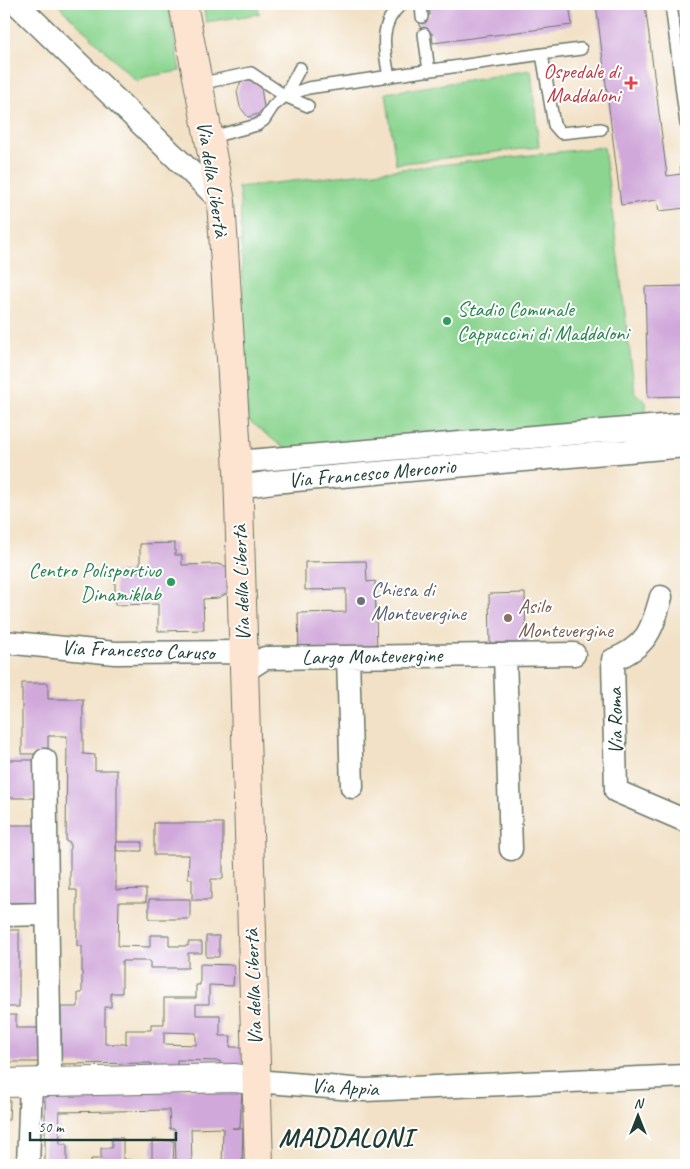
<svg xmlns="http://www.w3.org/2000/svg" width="690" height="1169" font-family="Caveat,sans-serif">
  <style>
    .green { fill: #8cd591; stroke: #568962 }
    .building { fill: #d0a8da; fill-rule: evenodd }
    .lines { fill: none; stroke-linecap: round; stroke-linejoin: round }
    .service-casing { stroke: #697667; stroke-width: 14 }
    .minor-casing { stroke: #697667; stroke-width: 25 }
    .tertiary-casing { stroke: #697667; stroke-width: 30 }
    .secondary-casing { stroke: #697667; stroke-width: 30 }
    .service { stroke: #fff; stroke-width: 11 }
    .minor { stroke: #fff; stroke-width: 22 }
    .tertiary { stroke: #fff; stroke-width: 28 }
    .secondary { stroke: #fde4d1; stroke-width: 28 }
    .health-dot { fill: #e0444e; stroke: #fff; stroke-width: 2 }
    .leisure-dot { fill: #2e9e5b; stroke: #fff; stroke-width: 2 }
    .worship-dot { fill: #6b7280; stroke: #fff; stroke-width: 2 }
    .education-dot { fill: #8d6e63; stroke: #fff; stroke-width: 2 }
    .labels { text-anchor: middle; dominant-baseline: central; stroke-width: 4; stroke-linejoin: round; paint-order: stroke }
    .health-label { font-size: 21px; fill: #be3a42; stroke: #fff; text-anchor: end }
    .street-label { font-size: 21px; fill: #1f3d34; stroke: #fff }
    .leisure-label { font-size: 21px; fill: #27864d; stroke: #fff; text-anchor: start }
    .worship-label { font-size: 21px; fill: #5b616d; stroke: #fff; text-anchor: start }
    .education-label { font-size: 21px; fill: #785e54; stroke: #fff; text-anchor: start }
    .district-label { font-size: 26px; font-weight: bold; letter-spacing: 1px; fill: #1f3d34; stroke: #fff }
  </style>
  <rect width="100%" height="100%" fill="#fff"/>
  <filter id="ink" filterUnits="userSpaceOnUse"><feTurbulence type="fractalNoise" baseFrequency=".02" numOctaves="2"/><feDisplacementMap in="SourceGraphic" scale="10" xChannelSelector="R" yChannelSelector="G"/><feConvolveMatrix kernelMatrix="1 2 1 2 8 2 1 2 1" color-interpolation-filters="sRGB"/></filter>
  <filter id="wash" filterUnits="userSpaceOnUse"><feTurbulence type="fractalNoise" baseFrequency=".0096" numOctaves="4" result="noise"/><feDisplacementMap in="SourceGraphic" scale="20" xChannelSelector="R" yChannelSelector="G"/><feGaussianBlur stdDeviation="1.12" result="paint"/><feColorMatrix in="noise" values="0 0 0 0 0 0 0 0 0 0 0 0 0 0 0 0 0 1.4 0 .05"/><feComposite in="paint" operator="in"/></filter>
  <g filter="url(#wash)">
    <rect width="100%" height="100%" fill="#f2e1c6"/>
    <path class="green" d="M57,4H168L180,71L145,77L137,82Z
      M203,4H258L259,14L206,22Z
      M531,70L539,147L396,164L386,93Z
      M604,147L635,393L646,402V418L290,453L247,419L240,197L238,187Z"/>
    <g id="blocks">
      <path class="building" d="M429,4H569L572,25L433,43L432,33L421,35L419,17L430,15Z
        M596,4H645L667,176L681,174L680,164L686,163V208L659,211L657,200L621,205Z
        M250,80L261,87L264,108L258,114L248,117L240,107L237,92L241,81Z
        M686,286V396L648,397L645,287Z
        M175,543V555H182V565L218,564L228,567V593L218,598L203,599L204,630L158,631V604L115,605V572L140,571V544Z
        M366,561L367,582L375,581L377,649L299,651L298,613L346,612V589L305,590V562Z
        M525,593L526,643H490L489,594Z
        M22,683H48V699H83V754L95,755V770H117V842H142V851H117L116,842V890L146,889V902H119L118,946L150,947V935H169V946H188V942H202V953H188V968H150V961H122V993H111V1007H105V1044H126V1030H151V1024H164V998H196V985H200V964L234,965L233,986L209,985V1004H196V1015H220V1036H231L230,1047H243V1065H220V1061L177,1060V1069H151V1063L61,1064V1007H78V993H82V946H77V890H70V842H66L67,736H48V754H22ZM164,1032L196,1033V1045L164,1044Z
        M4,760H35L34,798H4Z
        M154,823H223V879H211V900H192V879H188L189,855H154Z
        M4,825H38V903H4V870H8V856H4Z
        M149,899H190V919H149Z
        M4,930H19V1007H4Z
        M206,936H219V957H206Z
        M4,1015H16V1028H44V1062H4Z
        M242,1088L240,1128H232L243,1129L242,1165H222L223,1128L191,1129L192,1165H176L175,1129H170L169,1110L59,1112L60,1144H67V1165H45V1092Z
        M4,1100H10L9,1120H4Z
        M112,1138H123V1159L131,1160V1165H91V1159H101V1148H112Z
        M152,1140L174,1141L173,1165H152Z"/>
    </g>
  </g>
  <g filter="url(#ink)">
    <use href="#blocks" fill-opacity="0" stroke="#697667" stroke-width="1"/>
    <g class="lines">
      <defs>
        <path id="service" d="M421,4L422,17
          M671,4L686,124
          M424,34L429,71
          M542,54L581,49
          M389,77C384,50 378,23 402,4
          M198,84L251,73L285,96L308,106
          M285,96L300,68
          M208,138L257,125L264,120L273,106L285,96L308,88L542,54L554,125L561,133L601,129"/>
        <path id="minor" d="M17,4L221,201
          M237,462L686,424
          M238,487L273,482L686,446
          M661,597C652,630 647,646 613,660L616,791L686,821
          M4,642L115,653L242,652
          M505,655L511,849
          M348,657L352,787
          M243,672L265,658L574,654
          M45,760L50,1082
          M4,915L47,914
          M256,1081L365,1090L686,1076
          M28,1165L31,1083"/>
        <path id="tertiary" d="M4,1083L235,1078L256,1081"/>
        <path id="secondary" d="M183,4L221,201L238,470L259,1165"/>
      </defs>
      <use href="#service" class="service-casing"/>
      <use href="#minor" class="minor-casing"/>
      <use href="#tertiary" class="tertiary-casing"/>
      <use href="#secondary" class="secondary-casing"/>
      <use href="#service" class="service"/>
      <use href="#minor" class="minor"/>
      <use href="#tertiary" class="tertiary"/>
      <use href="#secondary" class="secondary"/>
    </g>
  </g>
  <path class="health-dot" d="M628.5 75.5h5v5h5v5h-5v5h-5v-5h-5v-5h5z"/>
  <g class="leisure-dot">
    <circle cx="447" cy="321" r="5"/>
    <circle cx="171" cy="582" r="5"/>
  </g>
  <circle class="worship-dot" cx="361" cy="601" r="5"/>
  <circle class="education-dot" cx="508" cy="618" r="5"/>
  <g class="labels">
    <g class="health-label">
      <text x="620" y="71">Ospedale di<tspan x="620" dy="24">Maddaloni</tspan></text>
    </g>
    <g class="street-label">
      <text transform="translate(213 179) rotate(81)">Via della Libertà</text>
      <text transform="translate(372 473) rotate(-5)">Via Francesco Mercorio</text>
      <text transform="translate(241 583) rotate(-92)">Via della Libertà</text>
      <text transform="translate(138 650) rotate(2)">Via Francesco Caruso</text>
      <text transform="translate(372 656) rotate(-1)">Largo Montevergine</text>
      <text transform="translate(615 721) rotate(-91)">Via Roma</text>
      <text transform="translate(253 987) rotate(-92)">Via della Libertà</text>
      <text transform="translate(345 1087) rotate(3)">Via Appia</text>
    </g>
    <g class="leisure-label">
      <text x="457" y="309">Stadio Comunale<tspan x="457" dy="24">Cappuccini di Maddaloni</tspan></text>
      <text x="161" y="570" text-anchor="end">Centro Polisportivo<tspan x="161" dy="24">Dinamiklab</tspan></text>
    </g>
    <g class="worship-label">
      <text x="371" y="589">Chiesa di<tspan x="371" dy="24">Montevergine</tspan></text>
    </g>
    <g class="education-label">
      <text x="518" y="606">Asilo<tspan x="518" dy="24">Montevergine</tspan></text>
    </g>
    <g class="district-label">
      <text x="346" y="1137">MADDALONI</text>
    </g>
  </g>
  <rect width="690" height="1169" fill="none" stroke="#fff" stroke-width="20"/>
  <g transform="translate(638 1116)" stroke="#ffffff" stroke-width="4" paint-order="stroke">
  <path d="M0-4L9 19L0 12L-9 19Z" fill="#1f3d34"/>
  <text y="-8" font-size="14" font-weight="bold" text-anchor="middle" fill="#1f3d34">N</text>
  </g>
  <path d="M30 1132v8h146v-8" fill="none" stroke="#1f3d34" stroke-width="2.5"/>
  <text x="38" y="1132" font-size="15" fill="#1f3d34" stroke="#ffffff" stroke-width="4" paint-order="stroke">50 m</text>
</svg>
